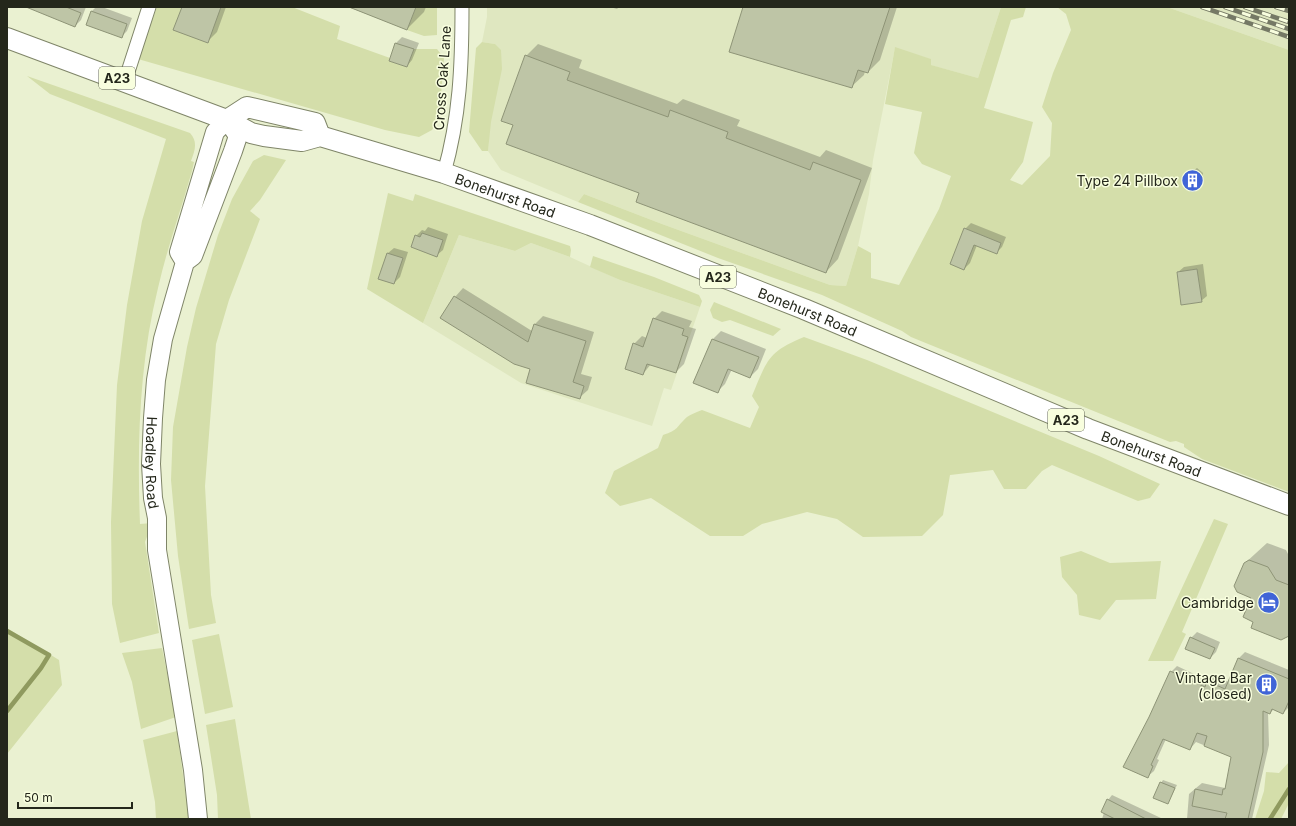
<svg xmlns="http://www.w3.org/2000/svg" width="1296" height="826" font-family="Inter,sans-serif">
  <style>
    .built { fill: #dfe7c0 }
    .green { fill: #d4deaa; fill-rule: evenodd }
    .shadow { fill: #0003 }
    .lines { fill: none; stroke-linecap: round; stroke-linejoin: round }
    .stream { stroke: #8f9a5f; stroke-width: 4.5 }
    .building { fill: #bec5a6; stroke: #8e9477 }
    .street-casing { stroke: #7f8568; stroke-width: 15 }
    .secondary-casing { stroke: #7f8568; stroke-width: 20 }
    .primary-casing { stroke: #7f8568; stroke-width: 22 }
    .street { stroke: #fff; stroke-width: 13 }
    .secondary { stroke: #fff; stroke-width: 18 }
    .primary { stroke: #fff; stroke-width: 20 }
    .rail-casing { stroke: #757965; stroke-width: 4.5 }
    .rail { stroke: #f8fede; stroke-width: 3; stroke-dasharray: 9; stroke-linecap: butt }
    .labels { text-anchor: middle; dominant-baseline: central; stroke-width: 3; stroke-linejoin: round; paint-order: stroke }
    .shield { fill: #f8fede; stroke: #646856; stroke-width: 1 }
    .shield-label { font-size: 13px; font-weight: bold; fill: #24271b }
    .street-label { font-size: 14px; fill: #24271b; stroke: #f8fede }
    .poi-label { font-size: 14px; fill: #24271b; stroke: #f8fede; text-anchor: end }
  </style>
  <rect width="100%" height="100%" fill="#eaf1d1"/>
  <path class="built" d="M487,7H1001L978,78L930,65V59L895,48L873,160L869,194L858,246L846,286L830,285L662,224L584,194L578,202L501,170L488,151L495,44L482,42L487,17Z
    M1167,7H1289V50Z
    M459,235L515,251L531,243L570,257L620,280L700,307L671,390L664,388L652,426L521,383L423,323Z"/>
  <path class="green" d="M157,7H292L340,26L337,39L390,58L389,61L407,67L414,49H437L444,58L439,119L432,130L419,137L385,130L138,59Z
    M416,7H437V35L424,36L407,30Z
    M1001,7H1026L1023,17L1011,20L984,108L1033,122L1023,162L1010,180L1022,185L1050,156L1052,123L1042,107L1053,73L1071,30L1066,14L1057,7H1167L1289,50V492L1202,459L1184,447V444L1176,441L1170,442L911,337L902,331L822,295L718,258L578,202L584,194L662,224L830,285L846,286L858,246L871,253V278L899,285L939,209L951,176L922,164L914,153L922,112L885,104L895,47L931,59V65L978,78ZM1194,170L1201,176L1200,184L1193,187L1186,184L1183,177ZM1197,269L1202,302L1181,305L1177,272Z
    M482,42L495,44L501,50L502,69L491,122L488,151H482L469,132L476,48Z
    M27,76L190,133C198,142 195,150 191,161L194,162L192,171C181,210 167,248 158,288C139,364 137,446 140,524L152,523L145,542L159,633L120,643L112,604L111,522L117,385L127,305L142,221L166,139L50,94Z
    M264,155L286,160L260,200L250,211L260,219L229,300L216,344L205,486L211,595L216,623L189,629L178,556L171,480L173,427L187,347L196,308L218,235L232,199L253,161Z
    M388,193L413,201L415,194L570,246L571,250L570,257L531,243L515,251L459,235L423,323L367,289Z
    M593,256L654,277L699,295L702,301L700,307L620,280L590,267Z
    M714,302L781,329L773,336L730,320L722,322L713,318L710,310Z
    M804,337L867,360L1099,456L1160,484L1150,498L1138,501L1052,465L1042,471L1026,489H1004L993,470L950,475L943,515L922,536L863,537L837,519L807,512L762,524L743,536H710L651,498L620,506L605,493L614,471L658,448L663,435C679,430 676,427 687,417C691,414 697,412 702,410L750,428L759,407L752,396C767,361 767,352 804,337Z
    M1214,519L1228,524L1182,632L1186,634L1173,661H1148Z
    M1081,551L1110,563L1161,561L1156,599L1116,600L1100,620L1079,615L1077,595L1062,577L1060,557Z
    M7,628L59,660L62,685L7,754Z
    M219,634L233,707L205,714L192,640Z
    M162,648L176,717L141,729L132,682L122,653Z
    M235,719L251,819H218L217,795L206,725Z
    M177,731L189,819H156L155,802L143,740Z
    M1289,762V803L1281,819H1255L1264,791L1266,772L1279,773Z"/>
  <path class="shadow" d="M45,7H86L81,20L75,26Z
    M96,7H102L132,18L127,31L121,37L92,11Z
    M183,7H226L217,32L208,41Z
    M348,7H426L424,12L407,29Z
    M610,7H619L617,9Z
    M744,7H897L880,60L868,72L865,71L864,75L851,87Z
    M402,37L419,43L412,60L407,66L390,60L396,43Z
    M538,44L582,60L579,68L677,104L683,99L740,120L737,126L820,157L826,150L872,168L838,259L826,272L640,193L514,124L526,56Z
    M1197,168L1203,173L1202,180L1199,183L1184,177Z
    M971,223L1006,237L1002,247L996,253L977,245L970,263L964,269L965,229Z
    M428,227L448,234L443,250L437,255L416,236L422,230L425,231Z
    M394,248L408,252L400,277L394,283L388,253Z
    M1203,264L1207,296L1201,301L1178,272L1184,267Z
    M463,288L532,331L534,325L543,316L594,332L581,374L592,377L588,390L579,398L531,368L455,297Z
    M662,311L692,321L689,327L696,329L684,364L676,372L651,364L643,374L634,344L642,336L647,338L654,319Z
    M721,331L766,349L758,369L750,377L732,369L725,384L717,392L713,339Z
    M1267,543L1286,550L1289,556V635L1255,621L1252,597L1244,564Z
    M1197,632L1220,642L1216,652L1210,658L1191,638Z
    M1245,652L1289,670V707L1283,713L1274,709L1270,713L1268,712L1269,745L1252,819H1187L1189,794L1202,783L1225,788L1233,757L1196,742L1190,749L1166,739L1157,759L1159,760L1154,771L1147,777L1150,717L1171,672L1177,666L1209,681L1214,676L1229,682L1239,658Z
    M1163,780L1177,785L1168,803L1161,783Z
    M1112,795L1163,819H1102L1108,800Z"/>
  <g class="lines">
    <path class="stream" d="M7,631L49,655L41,668L7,711
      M1270,819L1289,789"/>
  </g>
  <path class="building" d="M26,7H66L81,13L75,27Z
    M182,7H221L208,43L173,30Z
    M349,7H416L407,30Z
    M743,7H890L868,73L858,70L852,88L729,52Z
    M91,11L127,24L122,38L86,25Z
    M395,43L414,49L407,67L389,61Z
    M525,55L570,72L567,80L668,117L670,110L728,132L726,138L810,170L813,162L861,180L826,273L636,202L639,193L506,144L513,125L501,121Z
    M1194,170L1201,176L1200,184L1193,188L1186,184L1183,177Z
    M964,228L1001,243L997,254L974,245L964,270L950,264Z
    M422,233L443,240L437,257L411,247L415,235L420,237Z
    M387,253L403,258L394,284L378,279Z
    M1197,269L1202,302L1181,305L1177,272Z
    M454,296L528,342L534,324L586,341L573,382L584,386L580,399L526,383L530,369L514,364L440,318Z
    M653,318L684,329L682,335L688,337L676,373L647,364L643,375L625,369L633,343L643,347Z
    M712,339L759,357L750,378L728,369L718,393L693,383Z
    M1249,560L1268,567L1276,580L1289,585V636L1281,640L1251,628L1253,622L1243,617L1251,598L1237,592L1234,586L1244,563Z
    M1190,637L1215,648L1210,659L1185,649Z
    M1238,658L1289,679V701L1283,714L1272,709L1270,714L1263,711V752L1248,819H1225L1227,813L1192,806L1195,789L1222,795L1223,789H1225L1231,757L1204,746L1207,736L1197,733L1190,750L1163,739L1151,765L1153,766L1148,778L1123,767L1149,717L1170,671L1205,687L1207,681L1225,689Z
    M1160,782L1175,788L1168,804L1153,798Z
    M1107,799L1146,819H1115L1101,812Z"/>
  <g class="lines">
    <defs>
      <path id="street" d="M125,81L149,7
        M444,173C460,117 462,65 462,7"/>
      <g id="secondary">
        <path id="s1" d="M185,262L193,256L233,151L238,136L227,120L215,132L179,252L185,262L163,339L156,380L153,418L151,464L153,498L157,518V550L193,770L198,819"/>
      </g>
      <g id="primary">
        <path id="s2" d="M7,38L227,120L251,133L264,136L302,141L320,136L444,173L590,225L804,309L1088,429L1289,505"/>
        <path d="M227,120L247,107L315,123L320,136"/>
      </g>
    </defs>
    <use href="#street" class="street-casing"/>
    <use href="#secondary" class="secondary-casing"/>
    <use href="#primary" class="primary-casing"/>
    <use href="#street" class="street"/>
    <use href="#secondary" class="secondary"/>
    <use href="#primary" class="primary"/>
    <defs>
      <path id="rail" d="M1202,7L1289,37
        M1225,7L1289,29
        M1245,7L1289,22
        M1276,7L1289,11"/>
    </defs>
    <use href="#rail" class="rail-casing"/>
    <use href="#rail" class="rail"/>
  </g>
  <defs>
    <symbol id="building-disc" viewBox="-11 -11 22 22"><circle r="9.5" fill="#4064d7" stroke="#f8fede"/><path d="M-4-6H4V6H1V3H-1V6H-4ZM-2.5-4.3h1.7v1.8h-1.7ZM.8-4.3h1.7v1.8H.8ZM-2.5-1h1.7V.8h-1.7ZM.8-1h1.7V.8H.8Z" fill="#fff"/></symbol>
    <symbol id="hotel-disc" viewBox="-11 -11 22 22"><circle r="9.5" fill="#4064d7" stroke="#f8fede"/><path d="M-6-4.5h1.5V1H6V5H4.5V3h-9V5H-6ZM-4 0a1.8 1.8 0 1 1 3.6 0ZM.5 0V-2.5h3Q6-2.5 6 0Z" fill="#fff"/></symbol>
  </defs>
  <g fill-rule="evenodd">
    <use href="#building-disc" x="1180" y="168" width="25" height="25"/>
    <use href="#hotel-disc" x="1256" y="590" width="25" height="25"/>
    <use href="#building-disc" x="1254" y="672" width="25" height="25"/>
  </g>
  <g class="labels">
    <g class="shield">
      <rect x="99" y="67" width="36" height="22" rx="3"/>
      <rect x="700" y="266" width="36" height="22" rx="3"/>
      <rect x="1048" y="409" width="36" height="22" rx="3"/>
    </g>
    <g class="shield-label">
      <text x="117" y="78">A23</text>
      <text x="718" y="277">A23</text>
      <text x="1066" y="420">A23</text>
    </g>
    <g class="street-label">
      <text transform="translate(442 78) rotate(-86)">Cross Oak Lane</text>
      <text stroke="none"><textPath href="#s2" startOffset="527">Bonehurst Road</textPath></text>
      <text stroke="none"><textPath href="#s2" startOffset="851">Bonehurst Road</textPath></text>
      <text stroke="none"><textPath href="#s2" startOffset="1223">Bonehurst Road</textPath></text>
      <text stroke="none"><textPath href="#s1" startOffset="516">Hoadley Road</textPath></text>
    </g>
    <g class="poi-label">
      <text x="1178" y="180">Type 24 Pillbox</text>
      <text x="1254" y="602">Cambridge</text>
      <text x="1252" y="677">Vintage Bar<tspan x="1252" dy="16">(closed)</tspan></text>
    </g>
  </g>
  <rect width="1296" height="826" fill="none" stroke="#24271b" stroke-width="16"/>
  <path d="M18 802v6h114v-6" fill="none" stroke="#24271b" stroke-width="2"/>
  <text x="24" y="802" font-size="12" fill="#24271b" stroke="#f8fede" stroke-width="3" paint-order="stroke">50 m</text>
</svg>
